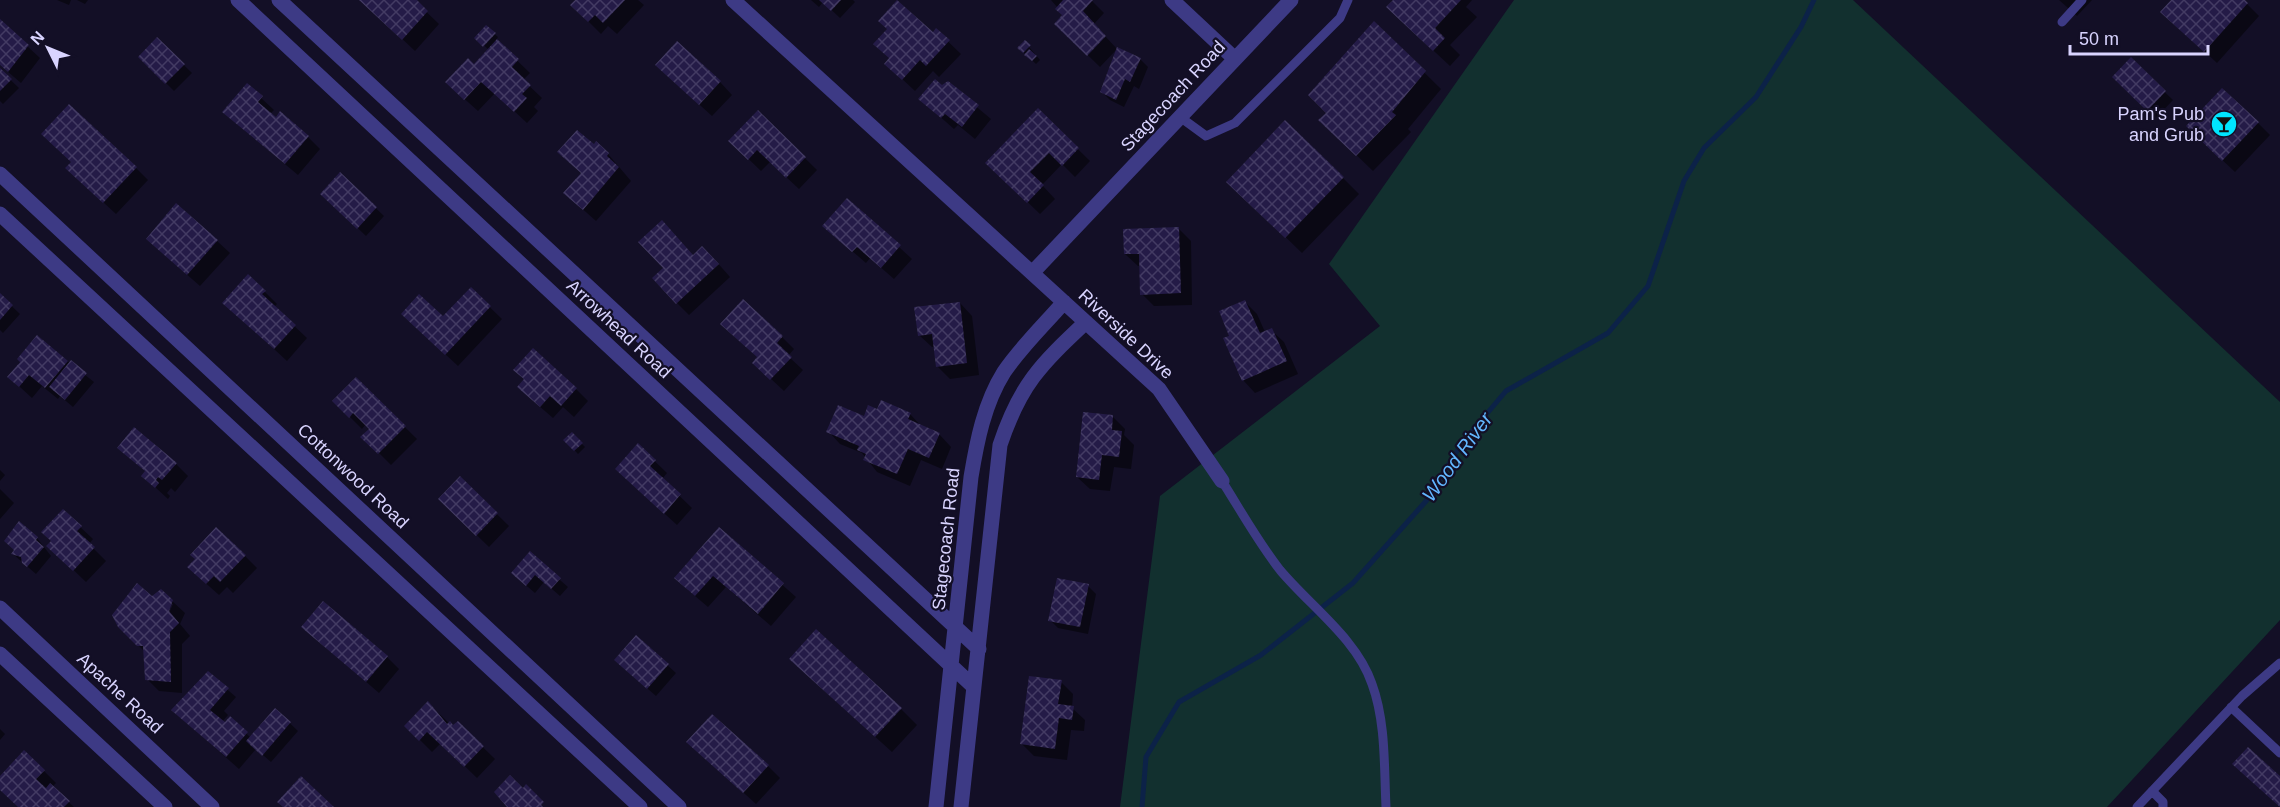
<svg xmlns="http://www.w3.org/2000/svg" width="2280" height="807" font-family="Helvetica,sans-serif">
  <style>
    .green { fill: #12302f }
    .shadow { fill: #0007; fill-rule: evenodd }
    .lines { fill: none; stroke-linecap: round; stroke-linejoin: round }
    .stream { stroke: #0c2248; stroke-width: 5 }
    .building { fill: url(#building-cross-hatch) }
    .service { stroke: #3d3a85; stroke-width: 9 }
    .minor { stroke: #3d3a85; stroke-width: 15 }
    .labels { text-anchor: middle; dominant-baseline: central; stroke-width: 4.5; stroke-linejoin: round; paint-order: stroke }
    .street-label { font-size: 18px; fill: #d9d4ff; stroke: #130f26 }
    .poi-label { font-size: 18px; fill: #d9d4ff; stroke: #130f26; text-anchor: end }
    .water-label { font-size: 20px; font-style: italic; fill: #62b6ff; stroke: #130f26 }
  </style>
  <defs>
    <pattern id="building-cross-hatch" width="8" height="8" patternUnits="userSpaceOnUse" patternTransform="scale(1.5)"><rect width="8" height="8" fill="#241b47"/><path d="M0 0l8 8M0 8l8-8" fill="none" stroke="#433b63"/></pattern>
  </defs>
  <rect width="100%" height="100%" fill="#130f26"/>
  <path class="green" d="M1514,0H1853L2280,402V620L2107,807H1120L1160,496L1380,326L1329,264Z"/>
  <path class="shadow" d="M57,0H71L69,5Z
    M77,0H88L85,4Z
    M361,0H414L439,24L415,51Z
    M574,0H638L644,5L617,34L608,26L601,34L584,17Z
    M811,0H853L855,2L840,18L823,2L819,7Z
    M1051,0H1091L1104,13L1094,24L1117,49L1100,67L1056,24L1064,15Z
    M1395,0H1472L1466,7L1477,17L1450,45L1460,55L1450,66L1405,24Z
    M2059,0H2092L2077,16Z
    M2173,0H2243L2259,16L2217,63L2175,24Z
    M0,21L40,58L21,83L0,65Z
    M1374,23L1441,89L1408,129L1411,132L1373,171L1320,120L1327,113Z
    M486,27L498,37L496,40L530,73L523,80L542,98L534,107L538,111L527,123L495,93L478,111L459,94L474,66L489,50L476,38Z
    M936,30L961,54L939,77L933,71L915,91L899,76L891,59Z
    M157,39L192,73L174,91L140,57Z
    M1025,42L1040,60L1036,64L1019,48Z
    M1140,59L1148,67L1139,89L1134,86L1124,107L1110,100L1102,92Z
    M2131,60L2173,100L2156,118L2114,77Z
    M0,70L19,88L3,104L0,101Z
    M669,77L720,82L732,95L712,116Z
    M948,83L991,119L975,139L958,125L954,129L920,99Z
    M247,85L274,110L270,114L308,137L320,149L298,175L237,124Z
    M1038,110L1090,161L1075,177L1062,164L1042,185L1055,199L1040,214L987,163Z
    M758,112L817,170L799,189L770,162L761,171L730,141Z
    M2258,123L2270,135L2235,172L2200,139Z
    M594,147L608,154L631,181L596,221L578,205L582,173Z
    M72,163L136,168L148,180L116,214L79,180Z
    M340,174L384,216L366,236L322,194Z
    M1343,178L1359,194L1302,253L1245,198Z
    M848,200L912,259L894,279L870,258L866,263L837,238Z
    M1179,229L1191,241L1192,305L1154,306L1142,294L1141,266H1138L1125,254Z
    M217,241L230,253L200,286L160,251Z
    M694,256L715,260L730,277L689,315L677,303L665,268Z
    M471,289L502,319L458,366L415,326L443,318Z
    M265,292L277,304L274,307L307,338L287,361L224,303Z
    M0,295L20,314L3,333L0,330Z
    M1244,301L1257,314L1265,332L1271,330L1284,342L1298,374L1255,393L1243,380L1231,336Z
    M960,303L972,316L979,375L950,379L937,366L935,347H932L919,335Z
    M37,337L94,382L73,407L60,396L58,399L42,386L32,398L9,377Z
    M782,337L794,349L788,356L803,370L784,391L754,363Z
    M356,379L417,439L391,465L363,437L371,429L366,424L362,429L334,401Z
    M576,389L588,401L574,417L563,407L553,418L531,399Z
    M878,411L910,414L922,427L939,434L951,447L942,469L921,460L910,486L877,472L862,453L840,444L828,431Z
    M1113,417L1125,429L1124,435L1134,445L1131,469L1114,467L1110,491L1090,489L1077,477Z
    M572,434L585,447L578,454L565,440Z
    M638,445L667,473L662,479L692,508L677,525L629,481Z
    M176,464L188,476L175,492L171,488L167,493L170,496L168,499L143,476Z
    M0,470L5,475L0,481Z
    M460,478L509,526L489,547L452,511Z
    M0,489L14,503L0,519Z
    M63,511L93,539L89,544L106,561L86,582L61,558L53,541Z
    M719,529L796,597L771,626L726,587L708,607L688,590Z
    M37,538L51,556L36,574L13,554Z
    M530,554L568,587L560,596L544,582L535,593L521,581Z
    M245,556L257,568L233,593L227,587L219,595L201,579Z
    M1088,586L1096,594L1088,634L1058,628L1050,620Z
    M152,598L172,601L185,613L180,624L190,636L182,644V693L159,691L147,679L145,652L119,626ZM170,604H173L167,618Z
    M303,627L387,657L399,669L379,693Z
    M636,637L676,673L656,696L624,668Z
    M208,673L236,697L224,711L228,715L222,722L225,724L230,718L251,738L276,710L298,731L271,762L256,749L239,769L186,722Z
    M807,675L901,709L917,725L892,752Z
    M1061,682L1073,694L1072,708L1085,720L1084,731L1071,730L1067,760L1034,756L1022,744Z
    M428,703L451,725L453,727L458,723L495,759L477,778L441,743L432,752L406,726Z
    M0,729L5,734L0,740Z
    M701,754L768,766L780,778L756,804Z
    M44,771L56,783L52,787L74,807H19L0,789V779Z"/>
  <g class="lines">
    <path class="stream" d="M1142,807L1146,757L1179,702L1261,655L1353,583L1427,500L1462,443L1506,391L1608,333L1648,286L1684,181L1704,148L1756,97L1801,27L1814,0"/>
  </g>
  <path class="building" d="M359,0H417L428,11L402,40Z
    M575,0H625L603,23L595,15L588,22L570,5Z
    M819,0H841L831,11Z
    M897,0L933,32L936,28L950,40L926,66L920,60L902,80L884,64L889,58L873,44L887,29L878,21Z
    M1063,0H1093L1083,11L1106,36L1087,56L1054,24L1062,15L1055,9Z
    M1393,0H1461L1435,28L1445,38L1433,51L1386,7Z
    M2171,0H2245L2248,3L2204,52L2160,12Z
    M0,19L29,45L8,72L0,65Z
    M1374,21L1426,71L1392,112L1396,115L1356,156L1318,120L1326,113L1308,95Z
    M486,25L496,33L483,47L474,38Z
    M157,37L185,64L165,84L138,57Z
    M497,39L519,59L512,67L531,85L522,94L527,98L514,112L481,82L464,100L445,82L468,58L474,64Z
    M1025,40L1031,45L1023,53L1017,48Z
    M677,41L721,81L699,105L655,65Z
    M1117,47L1141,58L1130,82L1125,79L1116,100L1100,92Z
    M1029,49L1037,56L1032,61L1024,55Z
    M2131,57L2166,91L2147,111L2112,77Z
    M0,68L12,79L0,91Z
    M935,79L942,85L948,81L979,105L962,127L945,114L941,118L918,99Z
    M247,83L263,96L258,102L276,117L280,111L309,136L285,164L222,112Z
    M2222,88L2259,122L2222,161L2186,126Z
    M69,104L137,167L103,203L65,168L71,162L41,134Z
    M1038,108L1079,148L1062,166L1049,153L1030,172L1044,185L1027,203L985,163Z
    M758,110L806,157L786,178L757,150L748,160L728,141Z
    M1285,120L1344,177L1285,238L1226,182Z
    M577,130L594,144L596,141L609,153L607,156L619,167L583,210L563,193L581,173L557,152Z
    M340,172L377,207L357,229L320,194Z
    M847,198L901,245L881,268L857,247L852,252L822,226Z
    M176,203L218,240L187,275L146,239Z
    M662,220L693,255L702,246L719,264L676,304L652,278L663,268L638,242Z
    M1179,227L1181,293L1140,295L1139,254H1124L1123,229Z
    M248,274L266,291L262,294L296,325L274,349L222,303Z
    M471,287L491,306L445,355L401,314L419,294L443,316Z
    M0,293L13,305L0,320Z
    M743,299L783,336L777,343L792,357L770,380L752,363L757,357L720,324Z
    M1245,300L1260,333L1272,328L1287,361L1242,381L1223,338L1229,336L1219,311Z
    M960,302L967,363L936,367L932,334L918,336L914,307Z
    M37,335L68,361L45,388L29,375L19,387L7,377L20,362L17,359Z
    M533,348L577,388L561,406L550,396L540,407L517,387L524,379L513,370Z
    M71,360L87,373L65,400L49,387Z
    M356,377L406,426L378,454L360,437L369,429L353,413L349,418L332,401Z
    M881,400L911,413L908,419L940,433L929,458L908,449L897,474L863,460L866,454L857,450L859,446L826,432L838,405L864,416L868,405L877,409Z
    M1083,412L1113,415L1112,430L1122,431L1119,457L1102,455L1099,480L1076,477Z
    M134,427L177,463L162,480L158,477L156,480L159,483L155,488L141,476L145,471L117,448Z
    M572,432L583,443L574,451L563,440Z
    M638,443L656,460L650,466L681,494L664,514L615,469Z
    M460,476L498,513L476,536L438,499Z
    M63,509L82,526L77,531L95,547L73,571L46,546L51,541L41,532Z
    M19,521L38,537L36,540L44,547L27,567L22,563L21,557L11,554L14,550L4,541Z
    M216,527L246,555L220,582L214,576L206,584L187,567L195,559L190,555Z
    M719,527L784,583L758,614L713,576L695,596L674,578Z
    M530,551L561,578L551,589L535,575L526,586L511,573Z
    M1057,578L1089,584L1080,627L1048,621Z
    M137,583L152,596L161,589L173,600L169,611L179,623L170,632L171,682L145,680L143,646H137L118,627L112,615Z
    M323,601L388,656L366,682L301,627Z
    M816,629L902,708L875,737L789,659Z
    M636,635L669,664L647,689L614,660Z
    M208,671L229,688L210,710L225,722L230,716L248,732L226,757L171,710Z
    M1029,676L1062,680L1058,704L1074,706L1072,720L1059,718L1055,749L1020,744Z
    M428,701L447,724L450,721L453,725L458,721L484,746L464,767L427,732L419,741L404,726Z
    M275,708L291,722L262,756L246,741Z
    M712,714L769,765L743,793L686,742Z
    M2248,747L2280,776V807L2232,764Z
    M24,750L45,770L36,779L46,788L50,783L70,801L64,807H18L0,790V776Z
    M510,775L523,788L526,784L544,802L541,805L543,807H507L494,792Z
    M301,776L334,807H283L277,802Z"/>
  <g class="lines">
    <path class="service" d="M2062,22L2082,0
      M1180,117L1206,136L1235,123L1340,18L1348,0
      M1222,481C1241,511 1258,542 1280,570C1310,606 1357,639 1372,684C1386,722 1384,767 1386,807
      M2231,707L2280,753
      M2152,791L2163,802V807
      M2137,807L2242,696L2280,663"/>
    <path class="minor" d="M238,0L974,687
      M279,0L979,649
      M733,0L1159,389L1222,481
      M1172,0L1235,59
      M0,174L679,807
      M0,214L640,807
      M1033,272L1291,0
      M0,608L212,807
      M0,654L165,807
      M936,807L971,477C977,441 984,404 1004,372C1021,347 1044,325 1064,302
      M961,807L1000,445C1020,385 1040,365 1086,322"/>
  </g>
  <defs>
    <symbol id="bar-disc" viewBox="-11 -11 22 22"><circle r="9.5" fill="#00e5ff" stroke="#130f26"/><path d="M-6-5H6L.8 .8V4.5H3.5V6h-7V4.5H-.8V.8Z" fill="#111"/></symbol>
  </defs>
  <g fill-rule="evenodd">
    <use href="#bar-disc" x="2209" y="109" width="30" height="30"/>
  </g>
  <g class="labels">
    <g class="street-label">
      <text transform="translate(1173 96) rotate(-47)">Stagecoach Road</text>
      <text transform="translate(619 329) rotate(43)">Arrowhead Road</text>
      <text transform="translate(1126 334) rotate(43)">Riverside Drive</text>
      <text transform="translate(353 476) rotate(43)">Cottonwood Road</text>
      <text transform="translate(946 539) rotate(-84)">Stagecoach Road</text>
      <text transform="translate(120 693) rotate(43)">Apache Road</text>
    </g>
    <g class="poi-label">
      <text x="2204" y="114">Pam's Pub<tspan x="2204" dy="21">and Grub</tspan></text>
    </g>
    <g class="water-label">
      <text transform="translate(1457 457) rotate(-54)">Wood River</text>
    </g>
  </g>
  <g transform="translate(48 48) rotate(313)" stroke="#130f26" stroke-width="4.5" paint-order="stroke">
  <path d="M0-4.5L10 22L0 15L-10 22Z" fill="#d9d4ff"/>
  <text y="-9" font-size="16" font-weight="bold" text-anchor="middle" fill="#d9d4ff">N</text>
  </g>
  <path d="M2070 45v9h138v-9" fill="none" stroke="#d9d4ff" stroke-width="3"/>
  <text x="2079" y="45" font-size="18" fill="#d9d4ff" stroke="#130f26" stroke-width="4.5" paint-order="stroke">50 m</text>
</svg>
